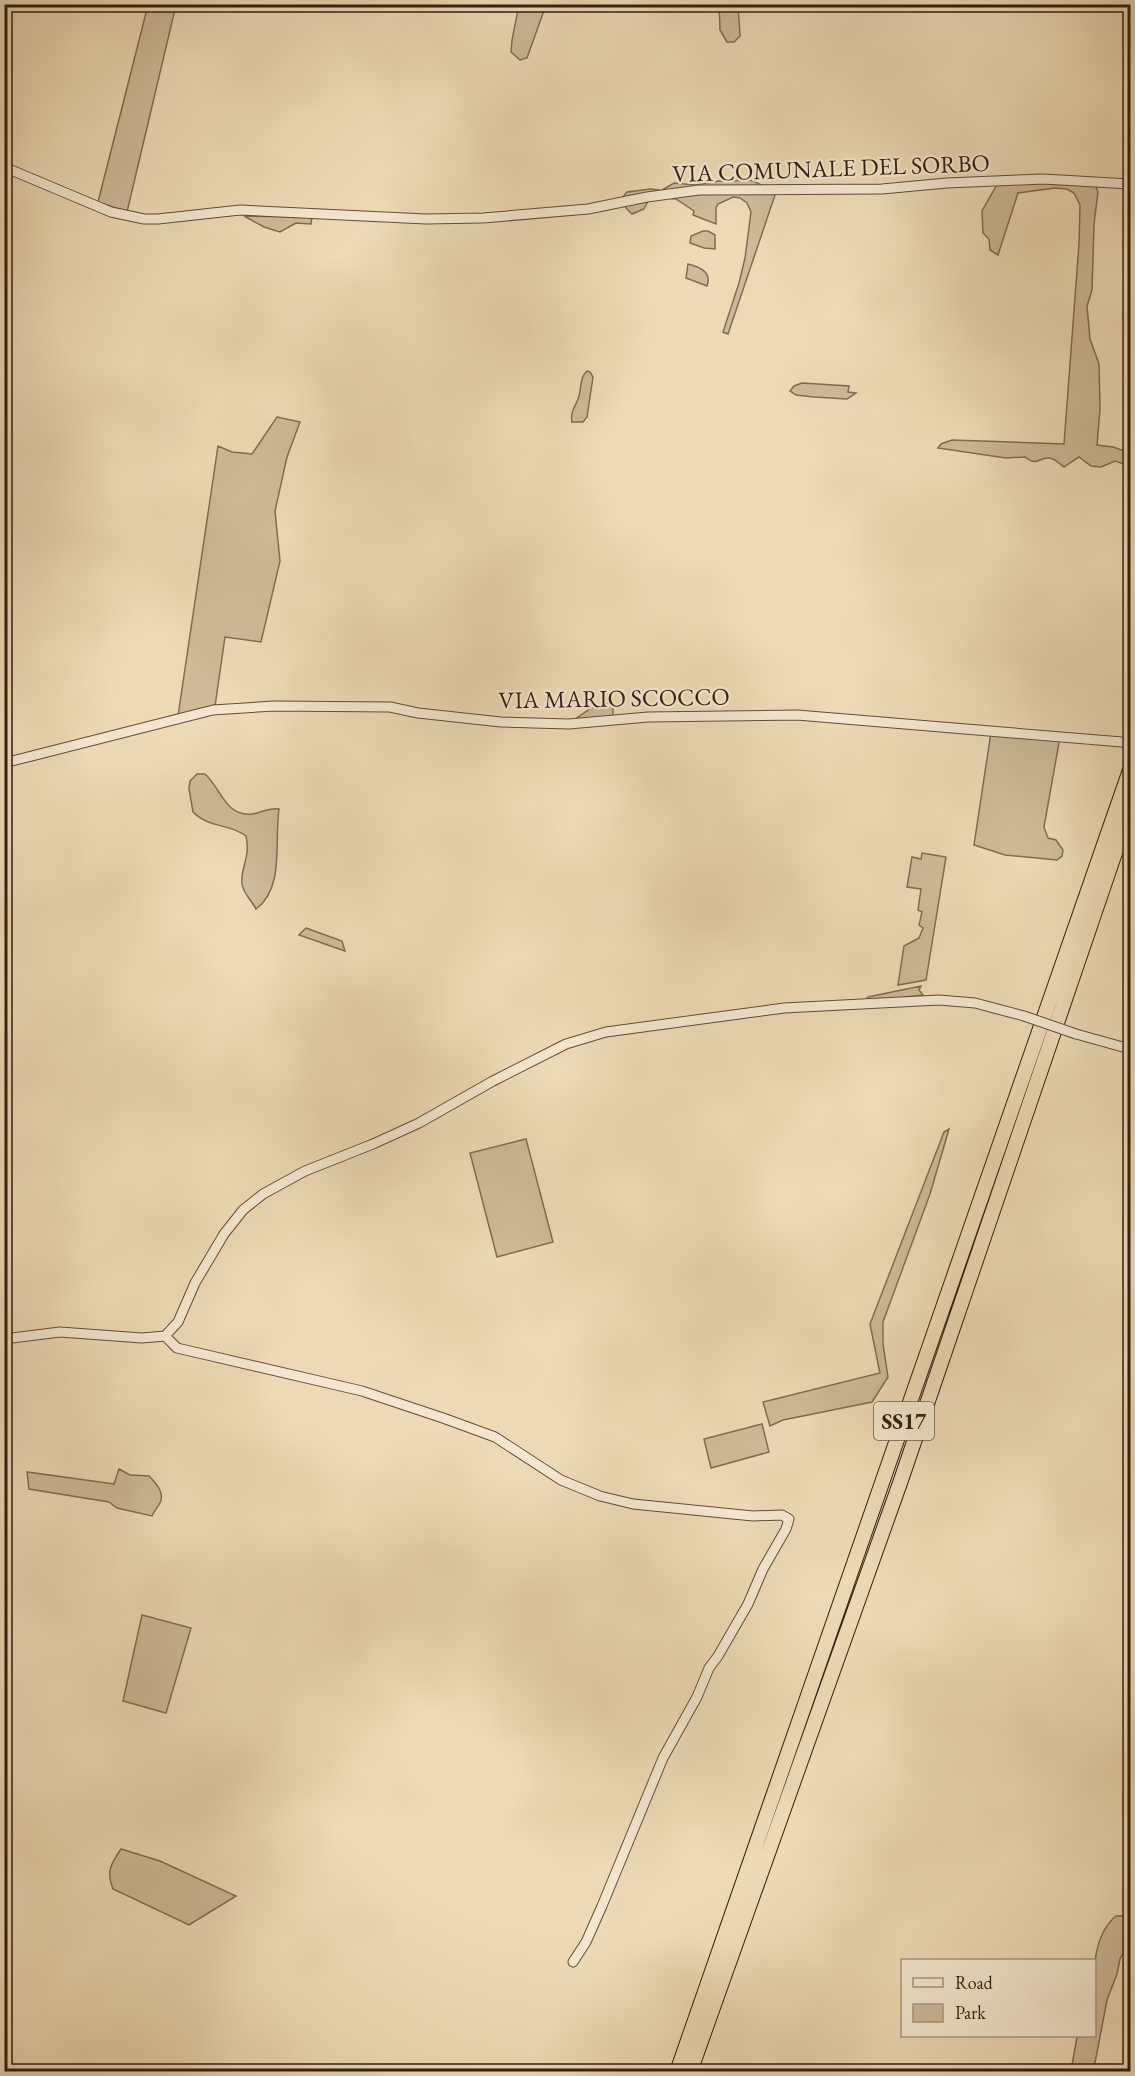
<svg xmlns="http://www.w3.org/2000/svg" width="1135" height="2076" font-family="'EB Garamond',serif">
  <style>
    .green { fill: #ccba98; stroke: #806c54; stroke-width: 1.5 }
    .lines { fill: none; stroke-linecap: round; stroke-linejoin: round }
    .minor-casing { stroke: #614d3a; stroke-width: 11 }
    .highway-casing { stroke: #331e11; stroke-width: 16 }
    .minor { stroke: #f2e7ce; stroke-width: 9 }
    .highway { stroke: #ebdab4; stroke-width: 14 }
    .minor-bridge-casing { stroke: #614d3a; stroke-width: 11; stroke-linecap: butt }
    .minor-bridge { stroke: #f2e7ce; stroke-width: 9 }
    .labels { text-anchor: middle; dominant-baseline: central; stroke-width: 4.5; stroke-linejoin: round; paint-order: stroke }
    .shield { fill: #f2e7ce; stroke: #6c5a4a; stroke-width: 1.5 }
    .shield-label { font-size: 22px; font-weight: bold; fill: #331e11 }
    .street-label { font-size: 24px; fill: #331e11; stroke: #f2e7ce }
  </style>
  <rect width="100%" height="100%" fill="#ebdab4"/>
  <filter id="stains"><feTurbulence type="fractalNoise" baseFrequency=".00333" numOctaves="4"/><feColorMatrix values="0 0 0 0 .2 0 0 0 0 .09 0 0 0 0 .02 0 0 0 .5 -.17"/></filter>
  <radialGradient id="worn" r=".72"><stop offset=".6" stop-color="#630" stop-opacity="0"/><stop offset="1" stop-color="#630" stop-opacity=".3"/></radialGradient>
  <path class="green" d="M148,5H176L127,212L98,202Z
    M519,5H546L527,58L520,60L511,52L512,40Z
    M719,5H738L740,36L734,42H727L720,30Z
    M751,180L776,192L728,334L723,332L739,283L745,258L751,212L747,203L740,198L733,197L718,204L716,208V224L693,215L694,211L676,199L666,198L662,190L674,183L695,185L719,181Z
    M1094,182L1098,192L1094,224L1092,290L1087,306L1090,339L1099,364L1100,409L1097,445L1113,447L1130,453V466L1115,461L1101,467L1091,466L1079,457L1064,467C1060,464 1055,459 1050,458C1038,457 1038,467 1025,457L1006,458L938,448L941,444L952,440L1064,444L1079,244L1080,205L1074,193L1067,189L1055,188L1018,193L998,255L990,250L989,239L983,233L982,211L998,183Z
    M650,189L659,190V197L649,199L644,209L632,214L626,208L622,198L627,192Z
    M244,216L312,217L311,224L296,223L280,232L264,227Z
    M703,231H708L715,235V249L704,248L690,243L691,236Z
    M688,264C700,267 712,272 707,286L686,278Z
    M587,371L590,372L593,377L587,417L583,422H572C570,412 575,407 578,399C582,389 579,378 587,371Z
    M802,383L849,386L848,392L856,393L847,399L814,397L796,395L790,391L794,386Z
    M277,417L300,422L287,457L275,511L280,561L261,642L225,637L215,706L178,716L218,446L232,452L252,454Z
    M613,703V716L574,720L594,706Z
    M991,732L1060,737L1044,827L1048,838L1056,840L1063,850L1062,856L1057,860L1005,855L974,845Z
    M197,774H205C221,788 225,817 252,814C262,813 268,807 279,809C274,840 285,888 256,909C252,901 243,893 242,884C240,868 251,857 246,836C229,823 210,829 193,812L189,789L190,781Z
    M922,853L946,857L926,980L898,985L904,946L919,938L923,928L919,925L922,912L918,910L921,889L907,887L912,857L921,859Z
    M306,928L342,941L345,951L299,935Z
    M921,986L919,990L923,995L863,1002L868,997Z
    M949,1129L930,1194L883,1322V1344L888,1377L872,1402L783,1420L770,1426L763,1402L880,1373L870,1324L944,1132Z
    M526,1139L553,1242L497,1257L470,1153Z
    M762,1424L769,1452L711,1468L704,1439Z
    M119,1469L130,1475L149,1476C156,1483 165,1493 160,1503C158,1507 154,1511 152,1516L117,1508L109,1502L29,1489L27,1472L114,1484Z
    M142,1615L191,1628L166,1713L123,1701Z
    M121,1849L160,1861L236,1896L189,1925L113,1889C106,1871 111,1864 121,1849Z
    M1116,1916H1124L1130,1924V1939L1120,1959L1117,1974L1107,2000L1095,2063L1082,2071L1072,2065L1077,2037L1094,2036C1094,2001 1086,1940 1116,1916Z"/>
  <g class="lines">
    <defs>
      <path id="minor" d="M4,167L111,212L144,219H158L240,210L426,219L483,218L588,209L647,197L699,190L882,189L947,183L1043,179L1130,184
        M4,763L213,710L274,706L390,707L418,713L501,722L569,724L648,717L797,715L1122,742
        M1076,1034L1130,1049
        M165,1336L177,1348L362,1391L443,1418L495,1437L561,1480L600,1496L633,1504L753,1516L782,1515L789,1519L786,1529L763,1569L748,1604L718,1656L709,1668L697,1697L663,1758L602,1906L586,1942L573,1962
        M4,1339L60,1332L142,1338L165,1336L178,1322L195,1283L224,1234L243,1210L263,1194L305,1171L373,1144L419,1123L493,1081L566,1044L606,1032L784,1008L939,1000L975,1003L1024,1016"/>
      <path id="highway" d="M677,2072L1130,770
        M690,2072L900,1483L1130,809"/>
    </defs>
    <use href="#minor" class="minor-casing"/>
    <use href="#highway" class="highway-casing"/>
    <use href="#minor" class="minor"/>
    <use href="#highway" class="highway"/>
    <defs>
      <path id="minor-bridge" d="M1024,1016L1076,1034"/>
    </defs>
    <use href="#minor-bridge" class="minor-bridge-casing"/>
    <use href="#minor-bridge" class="minor-bridge"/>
  </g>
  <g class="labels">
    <rect class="shield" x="874" y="1402" width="60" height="38" rx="4.5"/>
    <g class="shield-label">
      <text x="904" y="1421">SS17</text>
    </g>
    <g class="street-label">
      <text transform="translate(831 168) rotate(-2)">VIA COMUNALE DEL SORBO</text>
      <text transform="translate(614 698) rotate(-1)">VIA MARIO SCOCCO</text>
    </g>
  </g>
  <rect width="1135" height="2076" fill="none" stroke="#ebdab4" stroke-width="24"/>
  <rect x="6" y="6" width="1123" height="2064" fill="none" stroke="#331e11" stroke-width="3"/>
  <rect x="12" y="12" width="1111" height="2052" fill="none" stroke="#331e11" stroke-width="1.5"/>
  <rect x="901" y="1959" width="195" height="78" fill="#f2e7ce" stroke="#a69782" stroke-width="1.5"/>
  <rect x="913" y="1978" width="30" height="9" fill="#f2e7ce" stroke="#a69782" stroke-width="1.5"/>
  <text x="955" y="1989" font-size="18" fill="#331e11">Road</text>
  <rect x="913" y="2004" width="30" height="18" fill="#ccba98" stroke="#a69782" stroke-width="1.5"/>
  <text x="955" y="2019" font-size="18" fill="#331e11">Park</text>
  <rect width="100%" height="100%" filter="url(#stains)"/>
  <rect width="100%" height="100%" fill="url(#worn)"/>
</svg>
